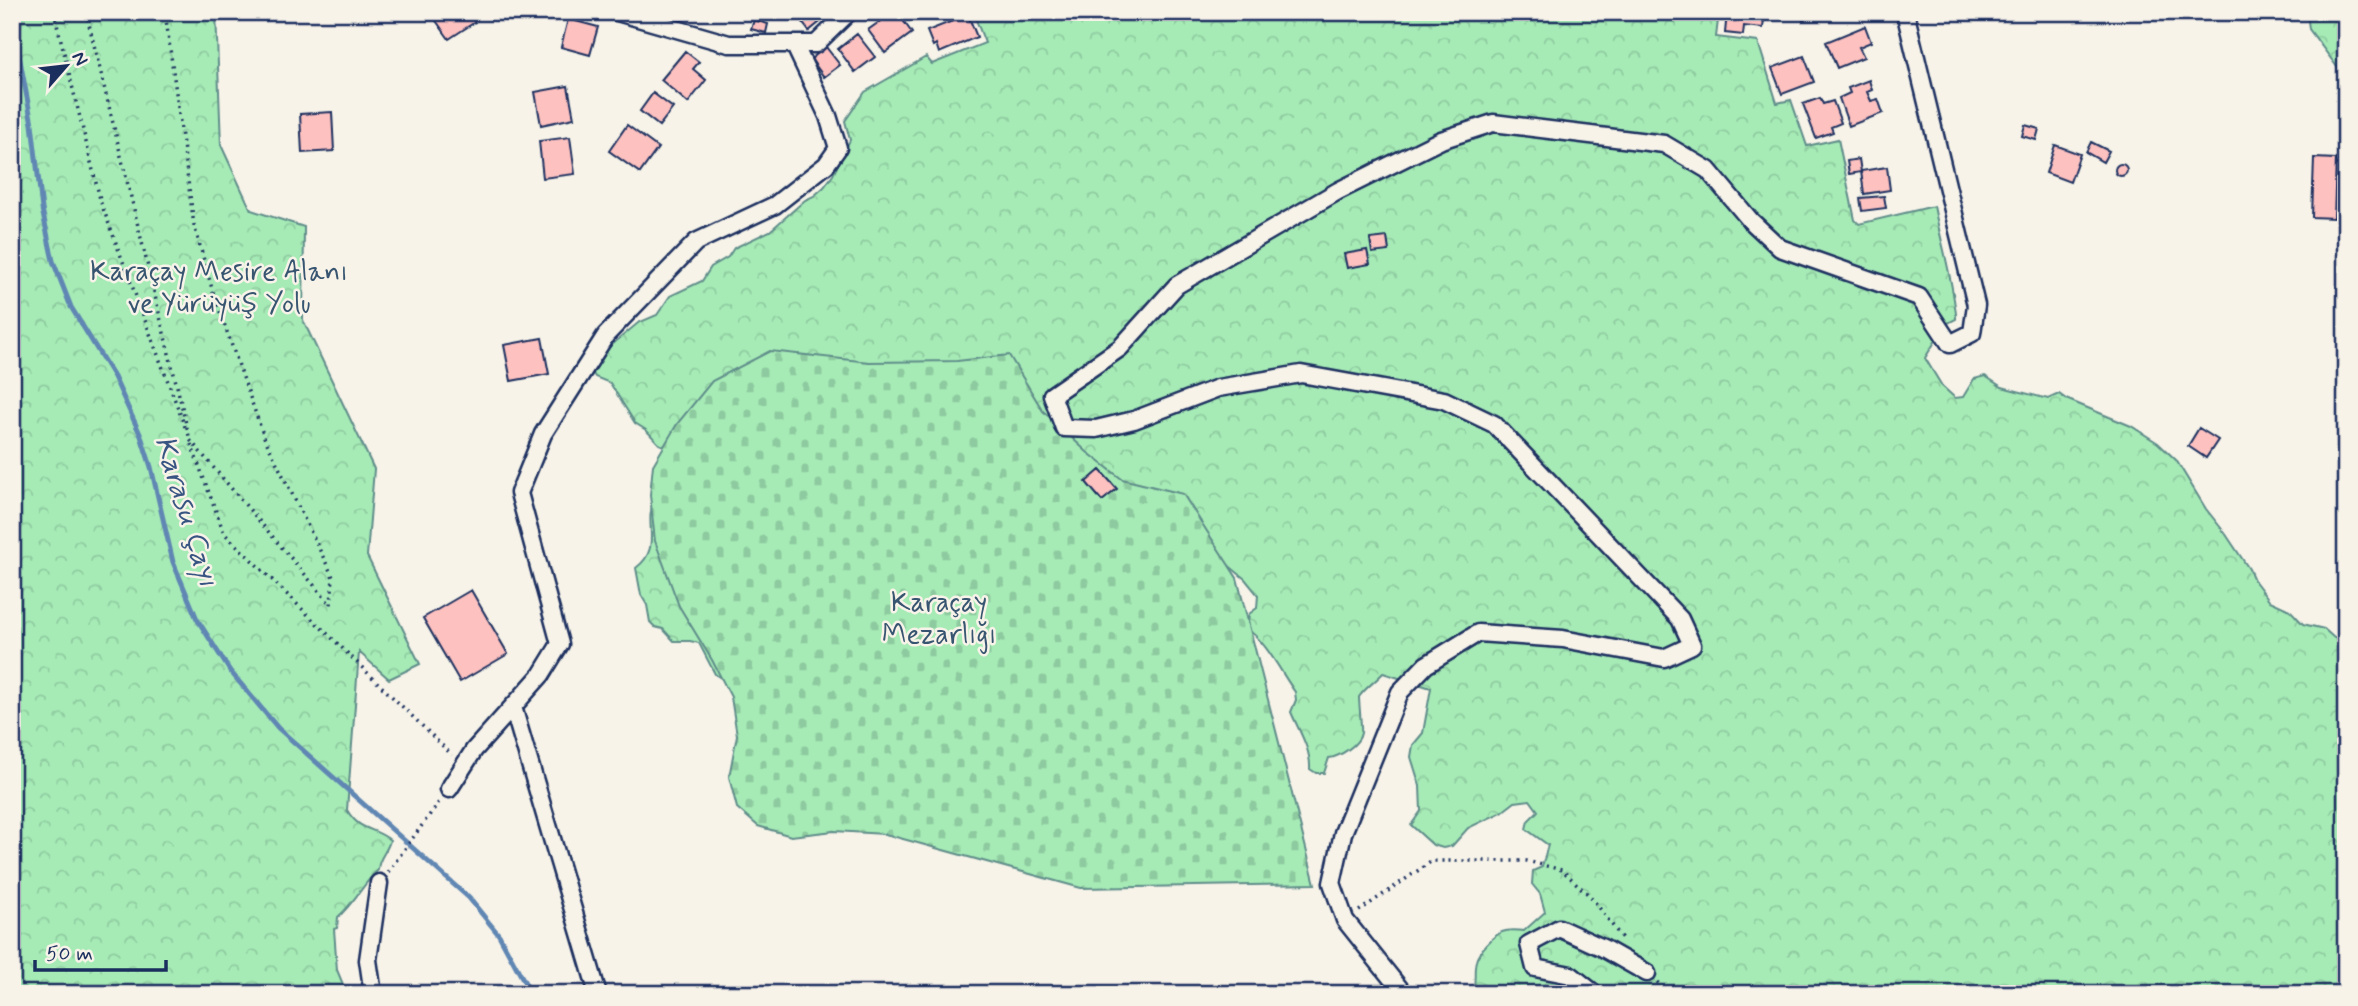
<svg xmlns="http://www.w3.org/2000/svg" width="2358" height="1006" font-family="Mynerve,sans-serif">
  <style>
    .forest { fill: url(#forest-crowns); stroke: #608d8a; stroke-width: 2 }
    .cemetery { fill: url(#cemetery-stones); stroke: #608d8a; stroke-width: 2 }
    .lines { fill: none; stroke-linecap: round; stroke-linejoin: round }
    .stream { stroke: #6187b3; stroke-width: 5 }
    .building { fill: #fdc1bf; stroke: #1b2f5e; stroke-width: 2 }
    .street-casing { stroke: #1b2f5e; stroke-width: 21 }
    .path { stroke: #1b2f5e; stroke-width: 3.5; stroke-dasharray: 2 5; stroke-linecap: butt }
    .street { stroke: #f7f3e8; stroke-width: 16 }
    .labels { text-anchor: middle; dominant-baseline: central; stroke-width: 5; stroke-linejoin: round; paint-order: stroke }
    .park-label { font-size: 28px; fill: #375570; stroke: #f7f3e8 }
    .water-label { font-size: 30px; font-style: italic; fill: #385482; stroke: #f7f3e8 }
  </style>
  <defs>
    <pattern id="forest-crowns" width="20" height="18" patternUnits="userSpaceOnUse" patternTransform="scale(1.75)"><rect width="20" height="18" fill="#a6ebb6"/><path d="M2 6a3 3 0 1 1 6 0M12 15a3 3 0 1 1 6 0" fill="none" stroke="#8eca9f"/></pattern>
    <pattern id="cemetery-stones" width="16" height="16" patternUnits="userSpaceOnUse" patternTransform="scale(1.75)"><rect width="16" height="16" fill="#a6ebb6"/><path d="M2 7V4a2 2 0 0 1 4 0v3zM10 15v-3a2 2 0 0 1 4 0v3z" fill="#8eca9f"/></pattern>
  </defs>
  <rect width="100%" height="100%" fill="#f7f3e8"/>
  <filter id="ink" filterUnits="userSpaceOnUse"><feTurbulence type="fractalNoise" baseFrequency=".0143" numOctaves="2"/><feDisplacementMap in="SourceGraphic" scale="14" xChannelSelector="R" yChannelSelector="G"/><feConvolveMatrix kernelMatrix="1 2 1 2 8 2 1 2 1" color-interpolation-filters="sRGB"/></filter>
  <g filter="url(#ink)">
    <path class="forest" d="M12,12H216L221,145L251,210L304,227L303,320L374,469L367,556L420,664L389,679L359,652L347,810C360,832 372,826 390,840C388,851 378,858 378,870C363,884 354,903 338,917L337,928L334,929L337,970L347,994H12Z
      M973,12H1719L1716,37L1758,42L1777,103L1791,100L1807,146L1838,139L1855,220L1859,224L1934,206C1941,242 1952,277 1956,314V319L1946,324L1925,358L1942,386L1955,398L1963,397L1974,379L1985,376L2002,387L2048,399L2059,394L2066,399L2131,426L2158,443L2176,460L2206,509L2225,533L2249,569L2254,580L2270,601L2290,610L2303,624L2324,629L2334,638L2346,643V994H1472C1477,981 1473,971 1476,961C1478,952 1494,935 1502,932C1509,929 1517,930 1524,931L1545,912L1540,894L1532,884L1533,871L1542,867L1548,845L1526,829L1528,821L1538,811L1530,800L1515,802L1502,812L1468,828L1452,846L1443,848L1433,845L1411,825L1421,811L1420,786L1411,757L1413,745L1423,733L1431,688L1383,673C1375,682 1366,687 1359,697C1359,704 1362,730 1361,733C1359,745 1339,757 1329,758L1324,773H1316L1310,769C1311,749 1299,731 1291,712L1296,700L1295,692C1282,674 1265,640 1247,629L1249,614L1257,608L1258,595L1245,579L1221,559L728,683L715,674L699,643L690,641H674L663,629L655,627L650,622L647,605L641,595L636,568C663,548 643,523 654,502L666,447L659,444L646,430L635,423L610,383L595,377L591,370L601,354L638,323L657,315L670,296L702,281L711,267L728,257L734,248L770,231L805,200L814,196L824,187L833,175L850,140L845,121L865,92L926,57L932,64L985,43Z
      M2307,12H2346V79L2309,29Z"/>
    <path class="cemetery" d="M770,351L869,362L957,361L1009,355L1043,411L1087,452L1122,479L1183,494L1237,578L1315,884L1081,888L885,834L834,831L791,836L758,826L737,808L729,777L737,735L731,697L712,660L679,606L655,541L650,495L653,465L677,424L712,381Z"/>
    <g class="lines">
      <path class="stream" d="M12,18L32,124L42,209L53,261L71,307L114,377L141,436L151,467L173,562L197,619L230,671L278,728L469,898L499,935L531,994"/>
    </g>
    <path class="building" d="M436,12H468L475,22L449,39L432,15Z
      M794,12H829L830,14L809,31Z
      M893,12H897L912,33L885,53L868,30Z
      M1727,12H1765L1763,28L1744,26L1743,35L1725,33Z
      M1800,12H1825L1803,20Z
      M968,15L977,37L939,53L936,44L933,46L927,31Z
      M568,19L598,27L590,55L561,47Z
      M754,20L768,24L766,33L751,29Z
      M1865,26L1871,42L1859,47L1864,57L1837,68L1826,42Z
      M857,34L875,57L855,72L838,49Z
      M826,47L840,65L824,77L811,59Z
      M685,51L699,62L693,69L706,80L688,103L661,80Z
      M1804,56L1814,82L1782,94L1772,68Z
      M1869,80L1872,90L1867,92L1871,101L1878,99L1883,113L1849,126L1839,98L1850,93L1848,88Z
      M568,86L574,118L541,125L535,92Z
      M653,93L673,108L659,126L640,111Z
      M1820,98L1823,104L1833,101L1841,123L1831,127L1833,132L1816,138L1803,104Z
      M332,112L334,151L302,153L300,114Z
      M627,125L658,148L640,173L609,151Z
      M2025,125L2039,129L2036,140L2022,136Z
      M570,137L575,174L543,178L539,141Z
      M2091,142L2109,151L2103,162L2086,152Z
      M2055,145L2080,154L2070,182L2046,173Z
      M2314,158L2336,159L2334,218L2312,217Z
      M1859,159L1861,172L1849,174L1847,161Z
      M2115 170a6 6 0 1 1 12 0a6 6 0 1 1-12 0Z
      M1887,167L1890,190L1864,194L1861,171Z
      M1884,196L1886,208L1862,211L1860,198Z
      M1387,237L1389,251L1372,253L1370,239Z
      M1367,250L1370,264L1347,268L1344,254Z
      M542,338L549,374L511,381L504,345Z
      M2199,428L2218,440L2206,458L2188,446Z
      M1100,470L1117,489L1102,501L1086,482Z
      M471,590L508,654L460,682L423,618Z"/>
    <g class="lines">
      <defs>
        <path id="street" d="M617,12L729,44H816L849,12
          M513,707L598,994
          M449,789L474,750L541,675L560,644L519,493L543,434L606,335L696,242L775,205L826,165L838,148L828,116L794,44
          M373,994L368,960L379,883
          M1404,994L1345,920L1332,883L1343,833L1400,692L1426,665L1478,633L1563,639L1664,658L1692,645L1680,619L1494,424L1444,400L1301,374L1218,388L1134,420L1096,429L1064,428L1052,395L1120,348L1177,285L1338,191L1441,140L1493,123L1664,144L1708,170L1750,220L1780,248L1919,297L1950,344L1972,333L1976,305L1905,12
          M1595,994L1571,975L1535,968L1529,944L1559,928L1603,948L1647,973"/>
      </defs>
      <use href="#street" class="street-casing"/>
      <path class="path" d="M54,12L101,203L185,427
        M86,12L190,440L331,605L333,577L264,437L213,292L194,225L165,12
        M191,444L224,533L452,755
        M388,872L439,802
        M1359,911L1432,861H1527L1562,870L1592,898L1624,941
        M1657,982L1670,994"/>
      <use href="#street" class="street"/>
    </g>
  </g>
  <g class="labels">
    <g class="park-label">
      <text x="219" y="272">Karaçay Mesire Alanı<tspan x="219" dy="32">ve Yürüyüş Yolu</tspan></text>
      <text x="939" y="603">Karaçay<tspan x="939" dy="32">Mezarlığı</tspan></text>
    </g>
    <g class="water-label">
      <text transform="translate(186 511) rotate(73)">Karasu Çayı</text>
    </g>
  </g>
  <rect width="2358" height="1006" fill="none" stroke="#f7f3e8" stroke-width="42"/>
  <rect x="21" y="21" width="2316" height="964" fill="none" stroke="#1b2f5e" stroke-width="2.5" filter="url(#ink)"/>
  <g transform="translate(66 66) rotate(62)" stroke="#f7f3e8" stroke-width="5" paint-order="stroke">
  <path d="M0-5L12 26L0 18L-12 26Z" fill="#1b2f5e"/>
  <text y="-10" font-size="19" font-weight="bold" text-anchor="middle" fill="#1b2f5e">N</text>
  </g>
  <path d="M35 960v10h131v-10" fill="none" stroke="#1b2f5e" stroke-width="3.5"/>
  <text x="46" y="960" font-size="21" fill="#1b2f5e" stroke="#f7f3e8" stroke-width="5" paint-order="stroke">50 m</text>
</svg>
